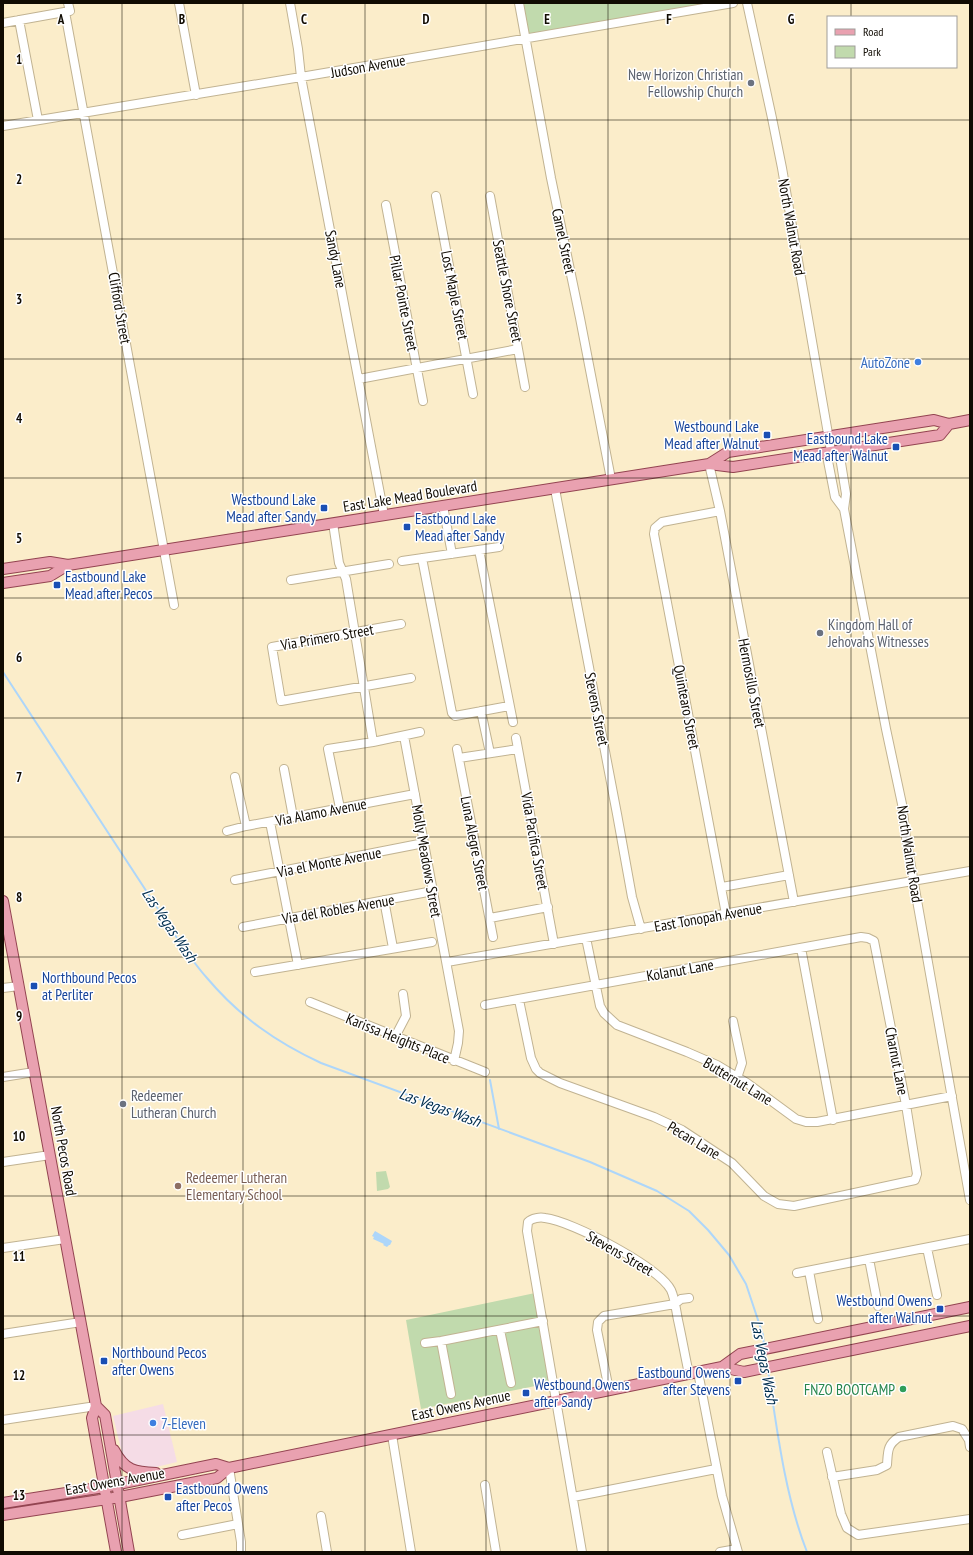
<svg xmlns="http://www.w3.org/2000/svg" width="973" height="1555" font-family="'PT Sans Narrow',sans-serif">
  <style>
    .commercial { fill: #f5dce6 }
    .green { fill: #c1daad }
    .water { fill: #add6fa }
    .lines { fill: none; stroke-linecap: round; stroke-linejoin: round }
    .stream { stroke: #add6fa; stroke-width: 2 }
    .minor-casing { stroke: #c1b392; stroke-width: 10 }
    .major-casing { stroke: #934451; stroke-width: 12 }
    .minor { stroke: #fff; stroke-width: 8 }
    .major { stroke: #e9a1b0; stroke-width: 10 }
    .grid { fill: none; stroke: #100b02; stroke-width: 1; stroke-opacity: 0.55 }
    .worship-dot { fill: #6b7280; stroke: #fff; stroke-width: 1.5 }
    .shop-dot { fill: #3f7fe0; stroke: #fff; stroke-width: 1.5 }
    .transit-dot { fill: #1a4fb4; stroke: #fff; stroke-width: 1.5 }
    .education-dot { fill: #8d6e63; stroke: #fff; stroke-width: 1.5 }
    .leisure-dot { fill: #2e9e5b; stroke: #fff; stroke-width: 1.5 }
    .labels { text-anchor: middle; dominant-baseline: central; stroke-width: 3; stroke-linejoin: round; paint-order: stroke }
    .street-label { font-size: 15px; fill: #100b02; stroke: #fff }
    .worship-label { font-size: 15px; fill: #5b616d; stroke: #fff; text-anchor: start }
    .shop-label { font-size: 15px; fill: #366cbe; stroke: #fff; text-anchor: end }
    .transit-label { font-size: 15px; fill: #164399; stroke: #fff; text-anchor: start }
    .education-label { font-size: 15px; fill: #785e54; stroke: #fff; text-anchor: start }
    .leisure-label { font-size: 15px; fill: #27864d; stroke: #fff; text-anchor: end }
    .water-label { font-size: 16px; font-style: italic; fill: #002e4f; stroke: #fff }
    .grid-label { font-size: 13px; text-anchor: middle; font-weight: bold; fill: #100b02; stroke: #fff; stroke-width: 3; stroke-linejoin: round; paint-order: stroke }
  </style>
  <rect width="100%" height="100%" fill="#fbedca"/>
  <path class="commercial" d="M163,1404L177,1462L127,1474L113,1416Z"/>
  <path class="green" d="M519,3H733L526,39Z
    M386,1171L390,1187L388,1189L377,1191L376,1172Z
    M535,1293L550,1383L421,1409L406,1320Z"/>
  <path class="water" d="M375,1231L392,1241L390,1245H389L387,1247L383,1245L384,1244L373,1239L374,1237L372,1236Z"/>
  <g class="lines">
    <path class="stream" d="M3,672L179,941C188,954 197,967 207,978C240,1017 276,1042 321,1063L590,1162L657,1191L689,1211L708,1230L729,1255L746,1284L763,1335L764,1346
      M490,1080L499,1129
      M765,1352L767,1364
      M768,1370C777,1430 785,1496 807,1552"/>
    <defs>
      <path id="minor" d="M179,3L196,95
        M290,3L298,49L301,77L384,515
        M519,3L551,178L580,318L611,479
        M747,3L772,118L782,168L831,451L828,461L835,497L844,509
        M65,12L174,605
        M19,20L38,120
        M3,23L70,11L68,3
        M3,126L301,77L733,3
        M436,196L473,394
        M490,196L525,387
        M386,205L423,401
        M359,379L518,349
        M831,451L840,459L841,463L846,494L844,509L886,729L902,804L906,838L970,1200
        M709,464L720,511L794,902
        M555,489L617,814L632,897L641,929
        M443,506L452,554
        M720,511L662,522L655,528L654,534L726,914
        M333,523L339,563L346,579L373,742
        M479,550L513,722
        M422,558L452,713L455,716L509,706
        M402,561L499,547
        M291,580L389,564
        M401,624L272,647L281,701L411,678
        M481,711L490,753
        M404,736L459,1031L458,1043L454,1061
        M516,738L554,944
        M457,749L493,937
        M459,758L518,749
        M284,769L293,817
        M235,777L246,826
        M340,808L328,749L373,742L420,732
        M270,822L298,965
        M227,831L246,826L415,794
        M235,880L424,843
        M722,887L789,875
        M384,900L393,948
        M490,918L548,907
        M243,927L433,891
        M586,938L600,1006L604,1013L617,1025L687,1052L717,1065L747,1083L796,1119L806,1122H817L952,1096
        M801,948L833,1120
        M447,962L970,871
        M255,972L432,942
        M3,988L19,986
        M310,1002L485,1072
        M485,1005L861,937L868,938L874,941L906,1105L917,1174L915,1180L794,1206L778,1204L764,1196L732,1163L682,1130L654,1117L560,1083L540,1073L536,1069L531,1058L519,1000
        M733,1021L742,1063L737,1078
        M395,1037L406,1016L403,994
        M3,1077L34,1072
        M3,1162L50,1155
        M3,1248L65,1239
        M927,1248L937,1295
        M869,1259L878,1306
        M809,1271L818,1319
        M797,1273L970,1239
        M500,1330L511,1383
        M3,1334L81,1322
        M441,1341L451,1394
        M425,1343L441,1341L543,1321
        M698,1372L722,1496L738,1552
        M609,1390L597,1330L598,1322L604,1316L675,1304L681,1299L689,1298
        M3,1420L96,1406
        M392,1435L411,1552
        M827,1452L841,1514L847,1528L858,1535L970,1519
        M229,1468L241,1542V1552
        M832,1477L877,1470L887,1465C888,1451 887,1445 899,1437L953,1426L962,1429L969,1440L970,1447
        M485,1485L496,1552
        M573,1497L716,1469
        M321,1516L327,1552
        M182,1535L238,1524
        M582,1552L527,1231L528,1222C532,1218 540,1217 545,1218C572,1221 659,1267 671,1290C675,1299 676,1310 678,1320C682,1338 685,1356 689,1374
        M720,1552L737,1549"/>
      <path id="major" d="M709,464L728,452L934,420L949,424L970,420
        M3,569L50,562L68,565L709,464L733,467L940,435L949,424
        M3,583L50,576L68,565
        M3,901L96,1406L92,1418L116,1552
        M722,1367L744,1372L970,1326
        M96,1406L105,1415L129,1552
        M114,1450C125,1471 135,1472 156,1473
        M3,1503L104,1487L216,1464L229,1468L722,1367L740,1354L970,1307
        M3,1515L120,1497L217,1478L229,1468"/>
    </defs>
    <use href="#minor" class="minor-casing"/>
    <use href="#major" class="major-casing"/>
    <use href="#minor" class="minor"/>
    <use href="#major" class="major"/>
  </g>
  <path class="grid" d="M122,3V1552M243,3V1552M365,3V1552M486,3V1552M608,3V1552M730,3V1552M851,3V17M851,67V1552M3,120H970M3,239H970M3,359H970M3,478H970M3,598H970M3,718H970M3,837H970M3,957H970M3,1077H970M3,1196H970M3,1316H970M3,1435H970"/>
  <g class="worship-dot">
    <circle cx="751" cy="83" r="4"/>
    <circle cx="820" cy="633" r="4"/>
    <circle cx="123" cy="1104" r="4"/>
  </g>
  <g class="shop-dot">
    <circle cx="918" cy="362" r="4"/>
    <circle cx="153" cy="1423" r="4"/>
  </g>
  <g class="transit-dot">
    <rect x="763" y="431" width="8" height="8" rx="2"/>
    <rect x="892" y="443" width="8" height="8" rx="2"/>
    <rect x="320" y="504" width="8" height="8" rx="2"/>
    <rect x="403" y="523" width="8" height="8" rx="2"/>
    <rect x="53" y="581" width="8" height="8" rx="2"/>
    <rect x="30" y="982" width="8" height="8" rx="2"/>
    <rect x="936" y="1305" width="8" height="8" rx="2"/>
    <rect x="100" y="1357" width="8" height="8" rx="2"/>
    <rect x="734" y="1377" width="8" height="8" rx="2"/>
    <rect x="522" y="1389" width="8" height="8" rx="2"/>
    <rect x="164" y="1493" width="8" height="8" rx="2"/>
  </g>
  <circle class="education-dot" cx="178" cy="1186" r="4"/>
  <circle class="leisure-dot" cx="903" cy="1389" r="4"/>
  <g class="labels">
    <g class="street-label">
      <text transform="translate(368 66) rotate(-10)">Judson Avenue</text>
      <text transform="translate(792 227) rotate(80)">North Walnut Road</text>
      <text transform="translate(564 241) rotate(78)">Camel Street</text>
      <text transform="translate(336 259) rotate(79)">Sandy Lane</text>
      <text transform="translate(508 291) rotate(79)">Seattle Shore Street</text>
      <text transform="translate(455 295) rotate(79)">Lost Maple Street</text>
      <text transform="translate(404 303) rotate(79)">Pillar Pointe Street</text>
      <text transform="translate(120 308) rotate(80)">Clifford Street</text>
      <text transform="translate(410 496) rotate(-9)">East Lake Mead Boulevard</text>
      <text transform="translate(327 637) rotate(-10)">Via Primero Street</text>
      <text transform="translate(752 683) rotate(79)">Hermosillo Street</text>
      <text transform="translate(687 707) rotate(79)">Quintearo Street</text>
      <text transform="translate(597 709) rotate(79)">Stevens Street</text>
      <text transform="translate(321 812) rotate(-11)">Via Alamo Avenue</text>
      <text transform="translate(535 841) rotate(80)">Vida Pacifica Street</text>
      <text transform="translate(475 843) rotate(79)">Luna Alegre Street</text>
      <text transform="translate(910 854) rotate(81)">North Walnut Road</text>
      <text transform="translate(427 861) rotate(80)">Molly Meadows Street</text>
      <text transform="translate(329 862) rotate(-11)">Via el Monte Avenue</text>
      <text transform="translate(338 909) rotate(-10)">Via del Robles Avenue</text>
      <text transform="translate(708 917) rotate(-10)">East Tonopah Avenue</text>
      <text transform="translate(680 970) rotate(-10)">Kolanut Lane</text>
      <text transform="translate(398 1038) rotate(22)">Karissa Heights Place</text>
      <text transform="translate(897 1061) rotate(79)">Charnut Lane</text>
      <text transform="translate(738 1081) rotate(31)">Butternut Lane</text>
      <text transform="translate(694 1140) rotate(31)">Pecan Lane</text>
      <text transform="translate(64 1151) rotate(80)">North Pecos Road</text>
      <text transform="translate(620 1253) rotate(30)">Stevens Street</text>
      <text transform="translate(461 1405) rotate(-12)">East Owens Avenue</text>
      <text transform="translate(115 1481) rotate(-10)">East Owens Avenue</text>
    </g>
    <g class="worship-label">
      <text x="743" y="74" text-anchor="end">New Horizon Christian<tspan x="743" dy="17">Fellowship Church</tspan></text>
      <text x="828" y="624">Kingdom Hall of<tspan x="828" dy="17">Jehovahs Witnesses</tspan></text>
      <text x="131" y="1095">Redeemer<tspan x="131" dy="17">Lutheran Church</tspan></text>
    </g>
    <g class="shop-label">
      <text x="910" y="362">AutoZone</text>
      <text x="161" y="1423" text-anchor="start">7-Eleven</text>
    </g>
    <g class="transit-label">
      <text x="759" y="426" text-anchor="end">Westbound Lake<tspan x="759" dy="17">Mead after Walnut</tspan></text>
      <text x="888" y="438" text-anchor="end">Eastbound Lake<tspan x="888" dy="17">Mead after Walnut</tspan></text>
      <text x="316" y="499" text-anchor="end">Westbound Lake<tspan x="316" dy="17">Mead after Sandy</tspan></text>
      <text x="415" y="518">Eastbound Lake<tspan x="415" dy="17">Mead after Sandy</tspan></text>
      <text x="65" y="576">Eastbound Lake<tspan x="65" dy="17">Mead after Pecos</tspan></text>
      <text x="42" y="977">Northbound Pecos<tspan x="42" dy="17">at Perliter</tspan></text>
      <text x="932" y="1300" text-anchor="end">Westbound Owens<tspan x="932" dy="17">after Walnut</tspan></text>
      <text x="112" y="1352">Northbound Pecos<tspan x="112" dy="17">after Owens</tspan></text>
      <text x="730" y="1372" text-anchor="end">Eastbound Owens<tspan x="730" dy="17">after Stevens</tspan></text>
      <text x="534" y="1384">Westbound Owens<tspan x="534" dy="17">after Sandy</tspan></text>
      <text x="176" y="1488">Eastbound Owens<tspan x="176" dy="17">after Pecos</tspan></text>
    </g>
    <g class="education-label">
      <text x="186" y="1177">Redeemer Lutheran<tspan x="186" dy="17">Elementary School</tspan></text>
    </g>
    <g class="leisure-label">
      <text x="895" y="1389">FNZO BOOTCAMP</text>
    </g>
    <g class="water-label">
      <text transform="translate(170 925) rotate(56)">Las Vegas Wash</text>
      <text transform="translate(440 1107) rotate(20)">Las Vegas Wash</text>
      <text transform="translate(765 1362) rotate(79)">Las Vegas Wash</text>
    </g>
  </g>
  <g class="grid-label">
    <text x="61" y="24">A</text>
    <text x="182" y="24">B</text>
    <text x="304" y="24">C</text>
    <text x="426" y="24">D</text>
    <text x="547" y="24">E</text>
    <text x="669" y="24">F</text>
    <text x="791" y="24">G</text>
    <text x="19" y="64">1</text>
    <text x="19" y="184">2</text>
    <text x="19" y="304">3</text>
    <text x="19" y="423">4</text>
    <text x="19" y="543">5</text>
    <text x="19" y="662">6</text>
    <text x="19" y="782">7</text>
    <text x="19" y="902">8</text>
    <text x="19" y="1021">9</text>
    <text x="19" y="1141">10</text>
    <text x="19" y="1261">11</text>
    <text x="19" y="1380">12</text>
    <text x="19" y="1500">13</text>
  </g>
  <rect width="973" height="1555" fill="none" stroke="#100b02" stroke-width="8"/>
  <rect x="827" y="16" width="130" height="52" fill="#ffffff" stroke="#9f9d9a"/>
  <rect x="835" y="29" width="20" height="6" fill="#e9a1b0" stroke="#9f9d9a"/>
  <text x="863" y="36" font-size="12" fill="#100b02">Road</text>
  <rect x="835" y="46" width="20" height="12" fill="#c1daad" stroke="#9f9d9a"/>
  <text x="863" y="56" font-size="12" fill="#100b02">Park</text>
</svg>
